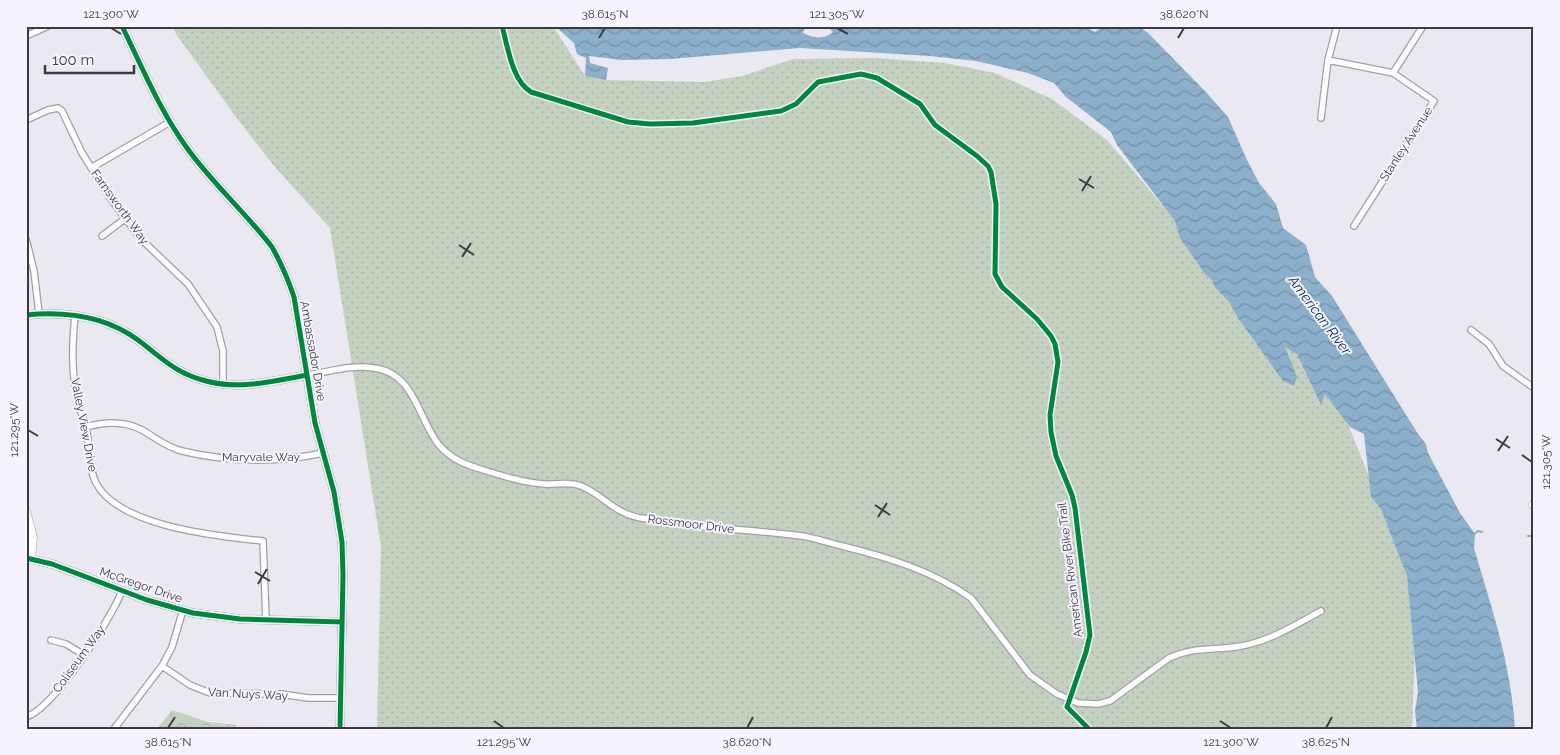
<svg xmlns="http://www.w3.org/2000/svg" width="1560" height="755" font-family="Raleway,sans-serif">
  <style>
    .education { fill: #eedee1 }
    .grass { fill: url(#grass-dots) }
    .park { fill: url(#park-crowns) }
    .water { fill: url(#water-waves) }
    .lines { fill: none; stroke-linecap: round; stroke-linejoin: round }
    .stream { stroke: #8cb0cb; stroke-width: 2 }
    .minor-casing { stroke: #a2a0a6; stroke-width: 8 }
    .tertiary-casing { stroke: #a2a0a6; stroke-width: 9 }
    .minor { stroke: #fcfcfd; stroke-width: 5.5 }
    .tertiary { stroke: #fcfcfd; stroke-width: 8 }
    .cycleway-casing { stroke: #f6f2fe; stroke-width: 8 }
    .cycleway { stroke: #00873e; stroke-width: 5 }
    .ticks { fill: none; stroke: #3d3b41; stroke-width: 2 }
    .labels { text-anchor: middle; dominant-baseline: central; stroke-width: 4; stroke-linejoin: round; paint-order: stroke }
    .street-label { font-size: 12px; fill: #3d3b41; stroke: #f6f2fe }
    .water-label { font-size: 14px; font-style: italic; fill: #002f47; stroke: #f6f2fe }
    .neatline { fill: none; stroke: #3d3b41; stroke-width: 2 }
    .ticks-label { font-size: 12px; text-anchor: middle; fill: #3d3b41 }
  </style>
  <defs>
    <pattern id="grass-dots" width="8" height="8" patternUnits="userSpaceOnUse" patternTransform="scale(1.25)"><rect width="8" height="8" fill="#c5d1c0"/><path d="M2 2h.1M6 6h.1" fill="none" stroke="#aab4a6" stroke-width="1.8" stroke-linecap="round"/></pattern>
    <pattern id="park-crowns" width="20" height="18" patternUnits="userSpaceOnUse" patternTransform="scale(1.25)"><rect width="20" height="18" fill="#c5d1c0"/><path d="M2 6a3 3 0 1 1 6 0M12 15a3 3 0 1 1 6 0" fill="none" stroke="#aab4a6"/></pattern>
    <pattern id="water-waves" width="16" height="10" patternUnits="userSpaceOnUse" patternTransform="scale(1.25)"><rect width="16" height="10" fill="#8cb0cb"/><path d="M0 5q4-4 8 0t8 0" fill="none" stroke="#7490a6"/></pattern>
  </defs>
  <rect width="100%" height="100%" fill="#eae8f0"/>
  <path class="education" d="M236,725L309,729H236Z"/>
  <path class="grass" d="M172,26H553L585,76L606,80L705,82L742,76L793,59L875,58L945,63L995,73L1052,99L1107,140L1192,240L1277,319L1342,409L1404,564L1416,619L1412,729H377L381,547L330,228L274,166L236,117L176,34Z"/>
  <path class="park" d="M172,710L208,722L236,725V729H157Z"/>
  <path class="water" d="M555,26H811L805,27L803,33C814,38 823,40 833,32L829,28L819,26H1084L1095,32L1100,28L1099,26H1138L1148,33L1204,90L1228,117L1247,160L1259,183L1276,204L1283,228L1306,245L1315,277L1332,296L1418,434L1426,444L1428,453L1460,513L1475,534L1474,548C1492,609 1511,664 1515,729H1417L1415,711L1418,692L1407,576L1381,509L1371,497L1364,434L1350,427L1325,394L1321,405L1297,354L1285,347L1297,377L1294,386L1283,381L1238,318L1229,302L1215,287L1212,280L1205,274L1180,238L1175,221L1117,145L1111,132L1066,97L1054,83L1028,73L976,61L930,56L800,48L670,59L622,60L589,56L590,63L608,68L606,80L585,76L586,58L577,54L574,43Z"/>
  <g class="lines">
    <path class="stream" d="M1473,535L1478,531L1482,532
      M1528,536H1534"/>
    <defs>
      <path id="minor" d="M26,36L48,26
        M1328,60L1393,73L1434,101L1354,226
        M1393,73L1423,26
        M1321,118L1328,60L1337,26
        M26,120L48,110L58,108L62,111L82,153L111,199L141,239L188,284L217,327L223,351V384
        M91,168L170,122
        M102,236L126,218
        M26,239L34,271L39,313
        M75,315C72,346 71,376 79,406C81,413 84,420 86,427C90,445 88,467 96,483C119,527 218,536 263,541L266,620
        M1471,330L1489,344L1503,366L1534,388
        M307,375C329,372 352,364 374,368C415,373 418,419 439,445C449,457 463,464 477,468C499,475 521,482 544,484C556,485 569,481 581,486C595,491 606,503 619,510C627,515 638,518 648,519C698,529 751,529 802,536C815,538 829,543 842,546C887,557 933,571 971,598L1030,675L1057,694L1078,703L1098,704L1110,701L1169,658C1194,646 1215,651 1241,646C1270,641 1295,625 1321,611
        M86,427C104,422 125,421 142,430C156,438 166,447 182,451C228,462 278,463 323,453
        M51,640L66,644L84,655
        M162,666L190,685L210,693L281,694L308,698H340
        M26,717C54,708 111,619 122,591
        M114,729L162,666L172,647L183,610"/>
      <path id="tertiary" d="M122,26C142,67 160,111 187,148C212,183 245,212 272,247C281,263 288,279 294,297L315,423L334,492L342,542L343,575L340,729
        M26,315C66,311 105,316 138,340C162,358 175,373 206,381C239,390 274,381 307,375
        M1533,505L1534,504
        M26,511L33,537L31,558
        M26,558L52,564L147,600L193,613L240,619L342,622"/>
    </defs>
    <use href="#minor" class="minor-casing"/>
    <use href="#tertiary" class="tertiary-casing"/>
    <use href="#minor" class="minor"/>
    <use href="#tertiary" class="tertiary"/>
    <defs>
      <path id="cycleway" d="M122,26C142,67 160,111 187,148C212,183 245,212 272,247C281,263 288,279 294,297L315,423L334,492L342,542L343,575L340,729
        M502,26C508,47 512,81 531,92L628,122L650,124L693,123L781,111L796,104L818,82L861,74L877,78L920,104L935,125L977,156L988,166L991,172L996,204L995,274L1002,287L1037,319L1051,336L1055,344L1058,362L1050,415L1051,432L1056,456L1072,495L1075,508L1090,635L1086,652L1067,707L1089,729
        M26,315C66,311 105,316 138,340C162,358 175,373 206,381C239,390 274,381 307,375
        M26,558L52,564L147,600L193,613L240,619L342,622"/>
    </defs>
    <use href="#cycleway" class="cycleway-casing"/>
    <use href="#cycleway" class="cycleway"/>
  </g>
  <path class="ticks" d="M111,28L121,34M837,28L848,34M599,38L605,28M1178,38L1184,28M1079,179L1094,188M1082,191L1091,176M459,245L474,255M462,257L471,243M28,430L38,436M1496,439L1510,448M1498,451L1508,436M1522,455L1532,462M875,505L890,515M878,517L887,503M255,572L270,581M258,584L267,569M494,721L504,728M1220,721L1231,728M168,728L175,717M747,728L753,717M1326,728L1332,717"/>
  <g class="labels">
    <g class="street-label">
      <text transform="translate(1406 144) rotate(-57)">Stanley Avenue</text>
      <text transform="translate(120 207) rotate(54)">Farnsworth Way</text>
      <text transform="translate(313 351) rotate(80)">Ambassador Drive</text>
      <text transform="translate(84 425) rotate(79)">Valley View Drive</text>
      <text x="261" y="457">Maryvale Way</text>
      <text transform="translate(691 524) rotate(7)">Rossmoor Drive</text>
      <text transform="translate(1070 570) rotate(-97)">American River Bike Trail</text>
      <text transform="translate(141 585) rotate(19)">McGregor Drive</text>
      <text transform="translate(79 659) rotate(-54)">Coliseum Way</text>
      <text transform="translate(248 694) rotate(3)">Van Nuys Way</text>
    </g>
    <g class="water-label">
      <text transform="translate(1320 315) rotate(53)">American River</text>
    </g>
  </g>
  <rect width="1560" height="755" fill="none" stroke="#f6f2fe" stroke-width="55"/>
  <path d="M45 65v8h89v-8" fill="none" stroke="#3d3b41" stroke-width="2.5"/>
  <text x="52" y="65" font-size="15" fill="#3d3b41" stroke="#f6f2fe" stroke-width="4" paint-order="stroke">100 m</text>
  <rect x="28" y="28" width="1504" height="700" class="neatline"/>
  <g class="ticks-label">
    <text x="111" y="18">121.300°W</text>
    <text x="605" y="18">38.615°N</text>
    <text x="837" y="18">121.305°W</text>
    <text x="1184" y="18">38.620°N</text>
    <text transform="translate(14 430) rotate(-90)" y="4">121.295°W</text>
    <text transform="translate(1546 462) rotate(-90)" y="4">121.305°W</text>
    <text x="168" y="746">38.615°N</text>
    <text x="504" y="746">121.295°W</text>
    <text x="747" y="746">38.620°N</text>
    <text x="1231" y="746">121.300°W</text>
    <text x="1326" y="746">38.625°N</text>
  </g>
</svg>
